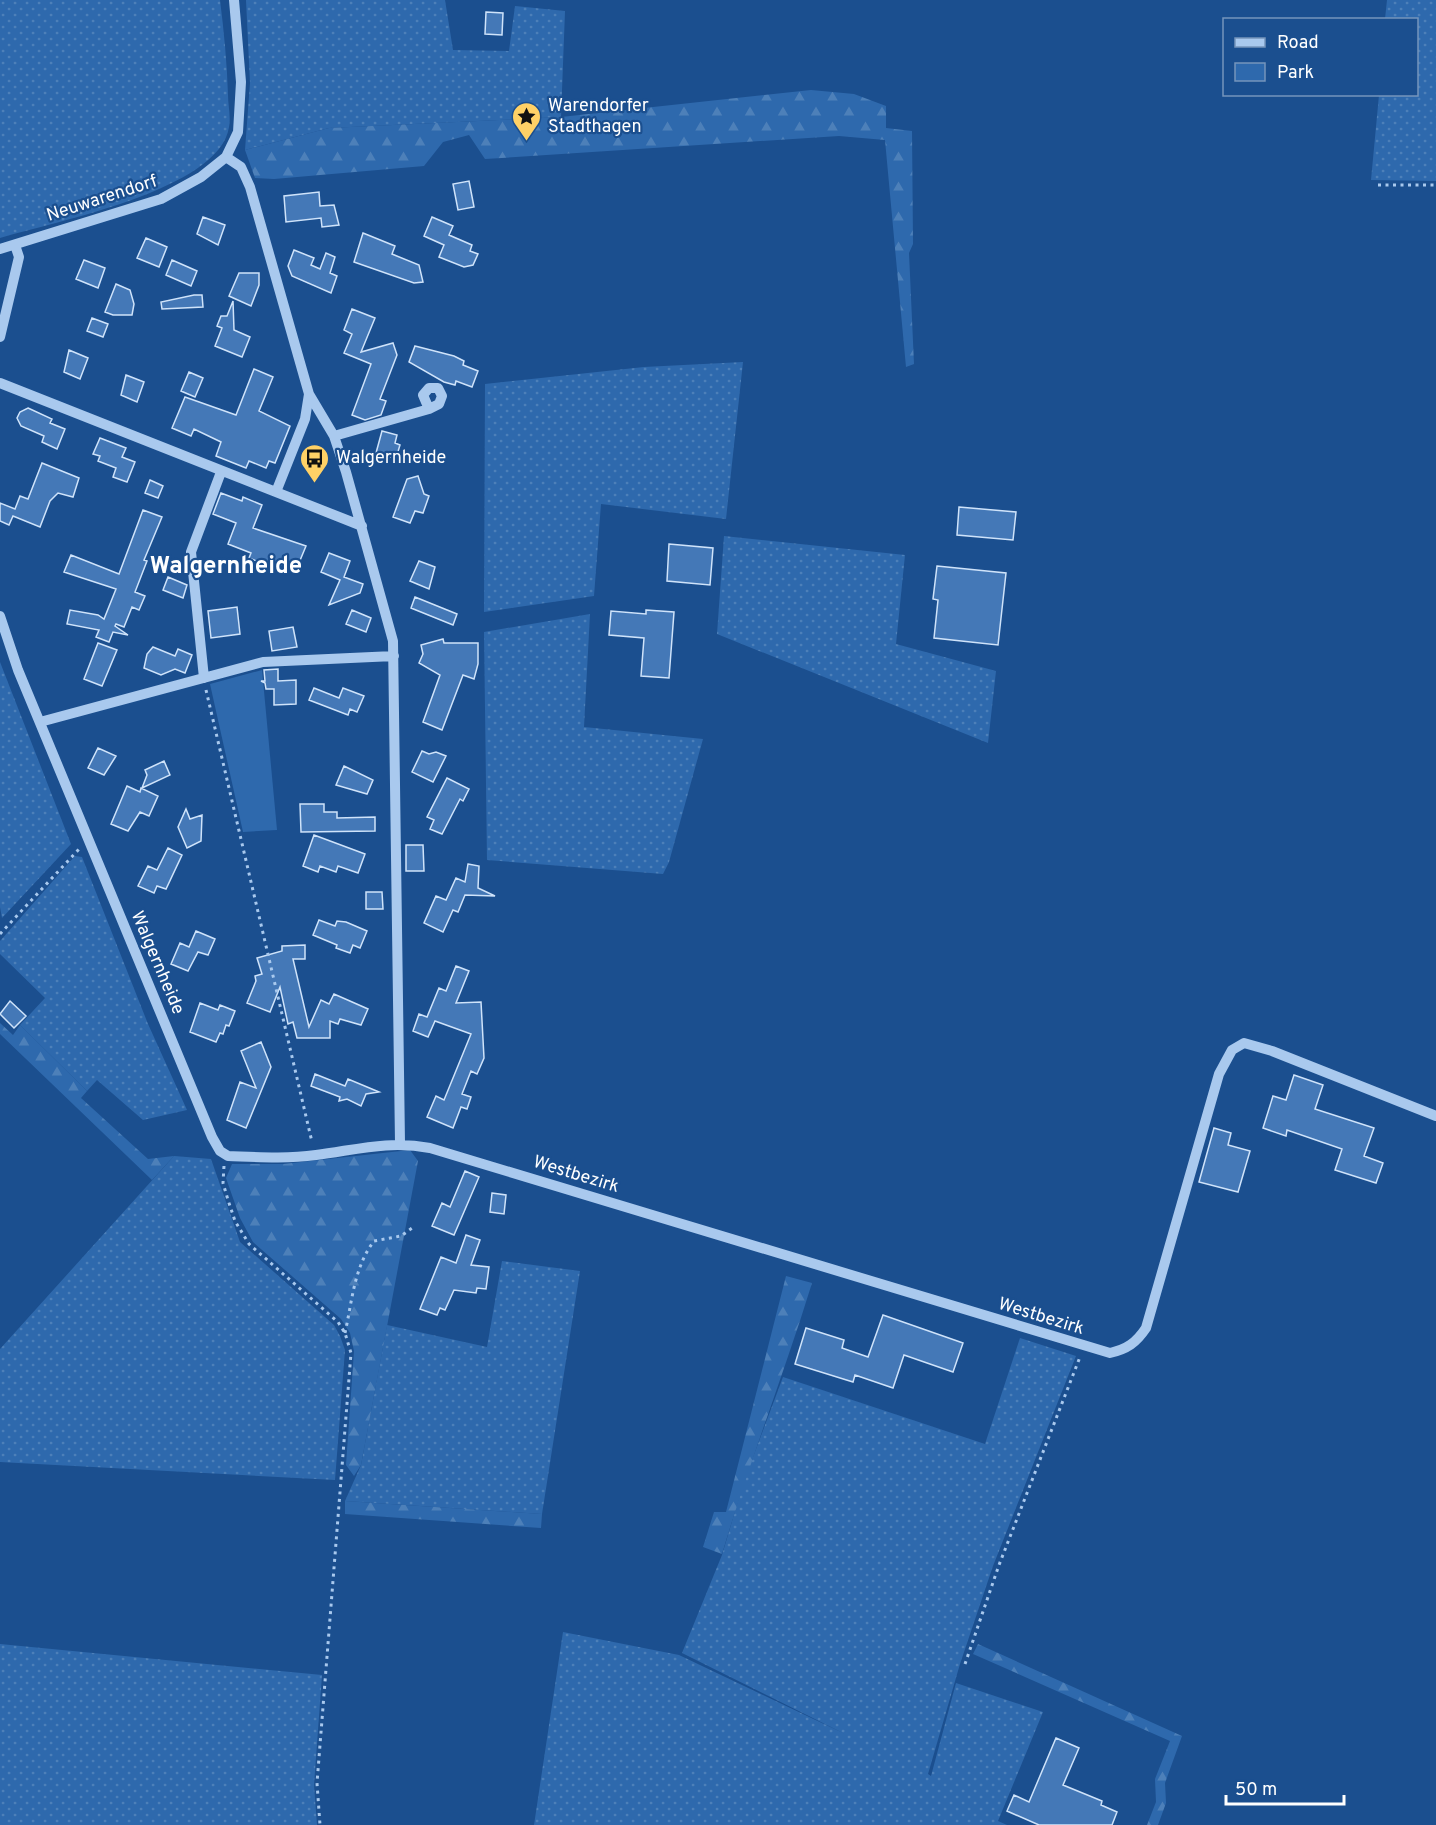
<svg xmlns="http://www.w3.org/2000/svg" width="1436" height="1825" font-family="Overpass,sans-serif">
  <style>
    .grass { fill: url(#grass-dots) }
    .forest { fill: url(#forest-firs) }
    .park { fill: #2e69ad }
    .building { fill: #4478b7; stroke: #cfe3fa; stroke-width: 1.5 }
    .lines { fill: none; stroke-linecap: round; stroke-linejoin: round }
    .path { stroke: #a9c9ee; stroke-width: 3; stroke-dasharray: 3 4.5; stroke-linecap: butt }
    .minor { stroke: #a9c9ee; stroke-width: 10 }
    .labels { text-anchor: middle; dominant-baseline: central; stroke-width: 4.5; stroke-linejoin: round; paint-order: stroke }
    .poi-label { font-size: 18px; fill: #fff; stroke: #1b4f8f; text-anchor: start }
    .street-label { font-size: 18px; fill: #fff; stroke: #1b4f8f }
    .district-label { font-size: 24px; font-weight: bold; fill: #fff; stroke: #1b4f8f }
  </style>
  <defs>
    <pattern id="grass-dots" width="8" height="8" patternUnits="userSpaceOnUse" patternTransform="scale(1.5)"><rect width="8" height="8" fill="#2e69ad"/><path d="M2 2h.1M6 6h.1" fill="none" stroke="#4d80b9" stroke-width="1.8" stroke-linecap="round"/></pattern>
    <pattern id="forest-firs" width="22" height="20" patternUnits="userSpaceOnUse" patternTransform="scale(1.5)"><rect width="22" height="20" fill="#2e69ad"/><path d="M5 1l3.5 6h-7zM16 11l3.5 6h-7z" fill="#4d80b9"/></pattern>
  </defs>
  <rect width="100%" height="100%" fill="#1b4f8f"/>
  <path class="grass" d="M0,0H220C224,32 227,63 228,95C228,105 231,117 229,127C220,190 53,222 0,238Z
    M246,0H445L453,50L509,51L515,6L565,11L561,117L329,128L245,150L250,83Z
    M1387,0H1436V181L1371,180L1379,95L1416,94V20L1385,19Z
    M743,362L726,519L601,504L594,596L484,612L485,384L644,367Z
    M724,536L905,555L896,644L996,671L988,743L717,634Z
    M590,614L584,727L703,739L669,862L663,874L487,860L484,632Z
    M0,662L71,844L2,918L0,907Z
    M75,856L82,857L148,1024L187,1110L143,1120L97,1080L87,1091L20,1025L45,998L0,954V941Z
    M174,1156L211,1159L240,1242L334,1325L340,1336L345,1350L335,1480L0,1462V1349Z
    M502,1261L580,1271L542,1514L345,1501L361,1465L387,1325L487,1347Z
    M1020,1338L1076,1356L993,1566L960,1664L928,1774L931,1776L956,1683L1043,1712L998,1821L1007,1825H534L563,1632L679,1655L845,1734L682,1653L722,1555L744,1481L783,1377L985,1444Z
    M0,1644L322,1675L314,1785L317,1825H0Z"/>
  <path class="forest" d="M811,90L854,94L886,106V128L912,131L913,244L909,253L914,364L906,367L885,140L839,136L485,159L469,135L443,142L424,166L274,179L255,178L245,150L329,128L561,117Z
    M0,1023L13,1035L20,1025L87,1091L81,1098L148,1159L174,1156L152,1180L0,1034Z
    M410,1150L418,1161L361,1465L354,1476L346,1465L354,1351L350,1333L341,1319L253,1242L240,1218L226,1178L232,1164H283Z
    M786,1276L812,1283C784,1374 749,1463 722,1554L703,1547L714,1512H726Z
    M345,1501L542,1514L541,1528L345,1514Z
    M978,1644L1182,1736L1165,1783L1166,1803L1158,1825H1147L1156,1802L1155,1779L1170,1741L973,1654Z"/>
  <path class="park" d="M262,670L277,830L243,832L210,684Z"/>
  <path class="building" d="M486,12L503,13L502,35L485,34Z
    M469,181L474,207L458,210L453,184Z
    M319,192L320,206L334,205L339,225L322,227L321,218L286,222L284,196Z
    M203,217L225,225L218,245L197,234Z
    M432,217L453,226L449,235L472,245L470,251L478,254L473,265L464,267L439,257L444,245L424,236Z
    M363,233L395,246L392,254L419,265L423,282L414,283L354,262Z
    M146,238L167,247L159,267L137,258Z
    M294,250L314,258L311,265L320,269L326,253L335,257L330,273L337,276L331,293L292,276L288,266Z
    M84,260L105,268L98,288L76,279Z
    M172,260L197,271L191,286L166,275Z
    M239,273H259V285L251,306L229,296Z
    M116,284L130,290L134,304L132,315H113L105,312Z
    M194,295H202L203,307L162,309L161,302Z
    M233,301L234,330L250,337L242,357L215,346L222,328L217,326L221,316H227Z
    M352,309L375,318L361,352L393,343L397,355L380,399L386,401L381,415L365,420L352,415L371,364L344,353L352,334L344,330Z
    M92,318L108,324L103,337L87,331Z
    M415,346L454,356L464,361L463,365L478,371L472,387L456,381L455,385L444,382L409,362Z
    M69,350L88,358L80,379L64,372Z
    M254,369L273,377L259,411L290,426L275,463L269,461L266,468L249,461L246,468L216,456L221,442L194,429L191,436L172,428L185,397L236,415Z
    M189,372L203,378L195,397L181,391Z
    M126,375L144,382L137,402L121,395Z
    M28,408L52,419L50,423L65,429L57,449L42,442L44,436L21,426L17,418L20,412Z
    M382,431L397,435L395,443L400,445L396,458L376,453Z
    M100,438L126,448L122,457L135,462L127,482L113,477L116,468L98,461L100,456L93,454Z
    M42,463L79,478L73,497L58,493L50,501L40,527L13,516L9,525L0,521V503L15,509L20,496L28,499Z
    M418,476L424,494L429,496L423,513L415,511L410,523L393,517L407,479Z
    M150,480L163,486L158,498L145,493Z
    M221,493L242,501L243,497L262,505L253,528L306,546L296,570L276,563L274,568L249,558L251,553L228,544L236,523L213,514Z
    M959,507L1016,512L1013,540L957,535Z
    M143,510L162,517L144,560L147,561L135,592L145,596L139,610L132,607L124,627L116,624L115,626L128,635L113,632L109,642L96,637L99,630L67,624L70,610L98,615L104,619L116,589L64,572L71,555L119,574Z
    M669,544L713,548L710,585L667,581Z
    M329,553L350,561L344,577L363,584L360,593L329,605L340,580L321,572Z
    M419,561L435,567L429,589L410,581Z
    M937,566L1006,573L998,645L934,638L938,600L933,599Z
    M168,577L187,585L183,598L163,590Z
    M415,597L457,614L453,625L411,608Z
    M237,607L240,634L211,638L208,611Z
    M352,610L371,618L366,632L346,624Z
    M646,610L674,612L669,678L641,676L644,638L609,635L611,611L646,614Z
    M293,627L297,647L272,651L269,631Z
    M443,639L444,643H478V664L474,679L463,675L442,730L423,722L440,675L419,663L423,654L421,645Z
    M98,643L117,650L102,686L84,679Z
    M153,647L175,656L178,649L192,655L185,673L175,669L161,675L144,668L147,654Z
    M278,669V681L296,680V704L274,705V689H266L265,683L261,681H265L264,670Z
    M314,688L339,698L343,688L364,696L357,712L350,709L348,715L309,700Z
    M98,748L116,756L104,775L88,768Z
    M422,751L429,754L436,752L446,756L433,782L412,772Z
    M164,761L170,775L142,788L147,775L145,770Z
    M344,766L373,780L367,794L336,785Z
    M447,778L469,789L463,801L460,799L442,834L430,829L434,820L427,817Z
    M127,786L140,792L141,788L158,796L149,816L140,812L128,831L111,824Z
    M300,804H324V812H337V818L375,817V831L301,832Z
    M186,809L190,819L202,815L201,841L187,848L178,827Z
    M314,835L365,854L358,873L338,866L336,872L320,866L318,872L303,866Z
    M406,845H423L424,871H406Z
    M168,848L182,855L166,889L157,886L154,893L138,886L148,866L157,870Z
    M468,864L479,866L478,888L495,896L465,895L458,912L453,910L443,932L424,923L436,896L446,900L456,878L465,882Z
    M366,892H382L383,909H366Z
    M319,920L335,926L337,921L346,922L367,931L360,948L353,945L350,953L336,948L337,945L313,935Z
    M196,931L215,939L208,955L198,952L188,971L171,964L180,943L189,947Z
    M305,945V959H293L309,1027L321,1000L329,1004L334,994L368,1009L361,1025L340,1019L338,1024L330,1021V1038H297L293,1022L288,1024L280,987L270,1012L247,1003L256,981L255,976L262,974L257,958L282,951V946Z
    M456,966L469,971L456,1003L481,1002L484,1058L477,1074L471,1071L462,1094L471,1097L467,1109L461,1107L453,1128L427,1117L436,1096L444,1100L471,1034L435,1021L428,1037L413,1031L419,1014L427,1017L439,988L446,991Z
    M10,1001L26,1016L14,1028L0,1014Z
    M200,1003L218,1010L220,1005L235,1011L229,1026L226,1025L223,1034L220,1033L216,1042L190,1032Z
    M261,1042L271,1067L246,1128L227,1120L240,1082L256,1088L241,1051Z
    M315,1074L345,1086L348,1079L379,1092L366,1094L361,1106L347,1099L339,1101L340,1097L311,1086Z
    M1294,1075L1323,1085L1315,1109L1374,1128L1364,1156L1383,1163L1376,1183L1335,1170L1342,1149L1287,1130L1286,1136L1263,1128L1273,1096L1286,1100Z
    M1214,1128L1231,1133L1228,1145L1250,1151L1238,1192L1199,1182Z
    M465,1171L479,1177L454,1235L432,1226L442,1203L450,1207Z
    M492,1193L506,1195L504,1214L490,1212Z
    M466,1235L480,1240L471,1265L489,1267L486,1289L477,1288L476,1293L454,1290L445,1310L440,1308L437,1315L420,1309L441,1257L456,1263Z
    M883,1315L963,1343L953,1372L904,1355L893,1388L855,1375L853,1382L795,1364L806,1328L844,1340L842,1348L868,1357Z
    M1056,1738L1079,1748L1063,1785L1102,1801L1101,1805L1117,1812L1112,1825H1039L1007,1811L1014,1795L1029,1802Z"/>
  <g class="lines">
    <path class="path" d="M1378,185H1436
      M206,690L312,1142
      M0,934L80,848
      M224,1166L223,1183L228,1200L235,1221L249,1244L338,1322L345,1333L351,1353L317,1783L320,1825
      M345,1333C352,1302 354,1267 374,1241L401,1236L415,1226
      M965,1664L999,1565L1080,1357"/>
    <path class="minor" d="M226,157L241,167L250,187L309,394L334,436L346,472L393,641L400,1143
      M0,249L161,199L201,177L226,157L238,132L241,82L234,0
      M0,337L19,257L15,245
      M0,383L362,526
      M334,436L429,409L439,404L442,396L438,388H429L423,395L429,409
      M276,492L305,419L309,394
      M0,616L18,670L212,1137L220,1151L228,1156C257,1157 286,1159 316,1155C356,1150 388,1140 430,1148L1110,1353C1127,1349 1136,1343 1146,1328L1219,1074L1232,1050L1244,1043L1272,1051L1436,1116
      M204,678L191,552L221,472
      M40,722L263,662L394,656"/>
  </g>
  <defs>
    <symbol id="sight-pin" viewBox="-11 -11 22 30"><path d="M0 17L-7.5 6A9.5 9.5 0 1 1 7.5 6Z" fill="#ffd166" stroke="#1b4f8f"/><path d="M0-6L1.8-2.2L6-1.7L2.9 1.2L3.7 5.4L0 3.3L-3.7 5.4L-2.9 1.2L-6-1.7L-1.8-2.2Z" fill="#111"/></symbol>
    <symbol id="bus-pin" viewBox="-11 -11 22 30"><path d="M0 17L-7.5 6A9.5 9.5 0 1 1 7.5 6Z" fill="#ffd166" stroke="#1b4f8f"/><path d="M-5-6H5V4H4V6H2V4H-2V6H-4V4H-5ZM-3.5-4V0h7V-4ZM-3.5 1.2v1.5H-2V1.2ZM2 1.2v1.5H3.5V1.2Z" fill="#111"/></symbol>
  </defs>
  <g fill-rule="evenodd">
    <use href="#sight-pin" x="510" y="100" width="33" height="45"/>
    <use href="#bus-pin" x="298" y="442" width="33" height="45"/>
  </g>
  <g class="labels">
    <g class="poi-label">
      <text x="548" y="106">Warendorfer<tspan x="548" dy="21">Stadthagen</tspan></text>
      <text x="336" y="458">Walgernheide</text>
    </g>
    <g class="street-label">
      <text transform="translate(102 199) rotate(-18)">Neuwarendorf</text>
      <text transform="translate(157 963) rotate(67)">Walgernheide</text>
      <text transform="translate(576 1175) rotate(17)">Westbezirk</text>
      <text transform="translate(1041 1317) rotate(17)">Westbezirk</text>
    </g>
    <g class="district-label">
      <text x="226" y="567">Walgernheide</text>
    </g>
  </g>
  <rect x="1223" y="18" width="195" height="78" fill="#1b4f8f" stroke="#7695bc" stroke-width="1.5"/>
  <rect x="1235" y="38" width="30" height="9" fill="#a9c9ee" stroke="#7695bc" stroke-width="1.5"/>
  <text x="1277" y="48" font-size="18" fill="#ffffff">Road</text>
  <rect x="1235" y="63" width="30" height="18" fill="#2e69ad" stroke="#7695bc" stroke-width="1.5"/>
  <text x="1277" y="78" font-size="18" fill="#ffffff">Park</text>
  <path d="M1226 1795v9h118v-9" fill="none" stroke="#ffffff" stroke-width="3"/>
  <text x="1235" y="1795" font-size="18" fill="#ffffff" stroke="#1b4f8f" stroke-width="4.5" paint-order="stroke">50 m</text>
</svg>
